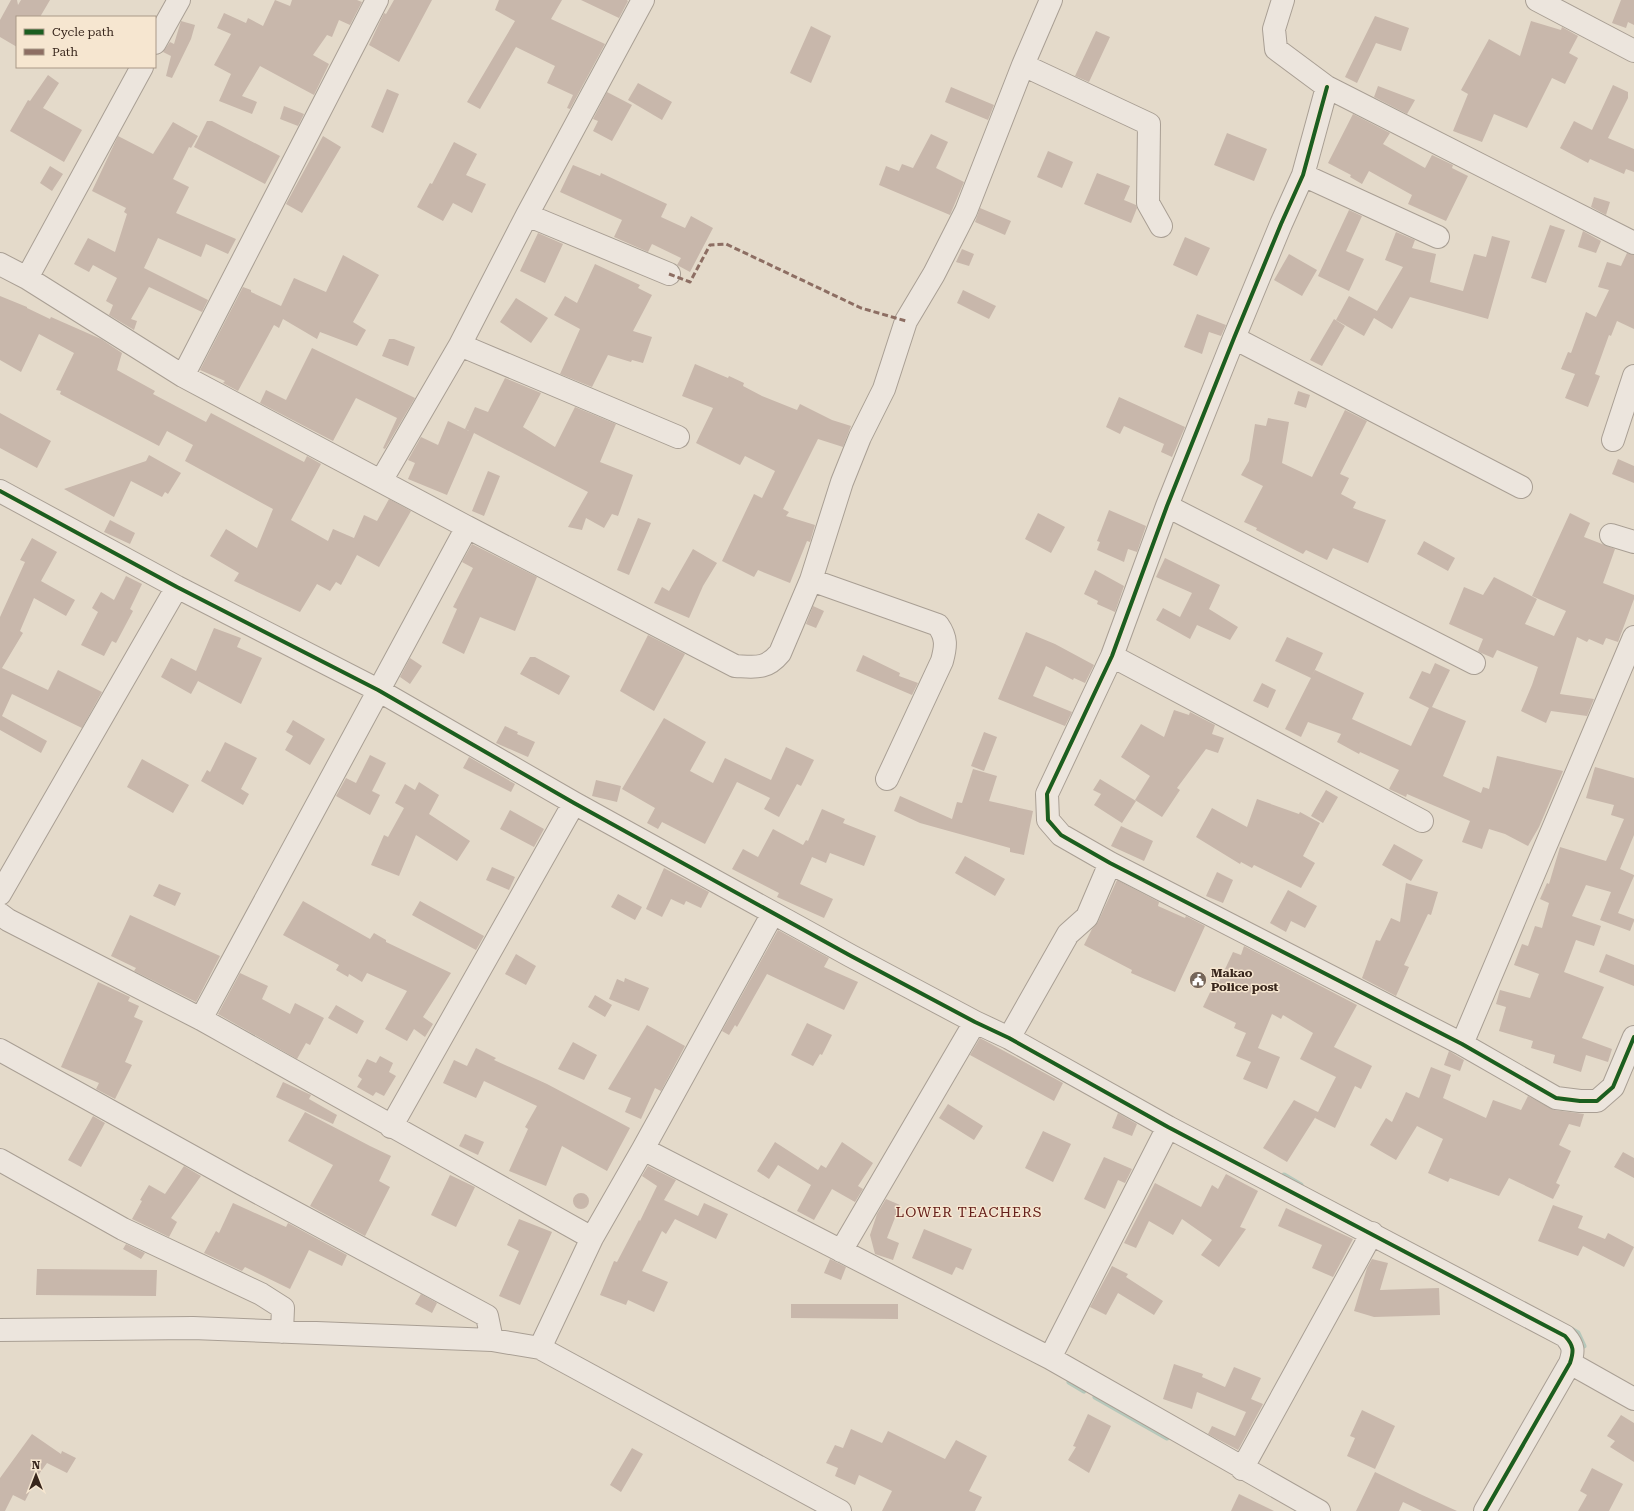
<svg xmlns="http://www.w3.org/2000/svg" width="1634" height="1511" font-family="'Roboto Serif',serif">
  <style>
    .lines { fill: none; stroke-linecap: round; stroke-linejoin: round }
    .stream { stroke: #b6c8bb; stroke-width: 5 }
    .building { fill: #c8b7ab }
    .minor-casing { stroke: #a99f94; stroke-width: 24 }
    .minor { stroke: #ece5dd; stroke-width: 22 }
    .quiet { stroke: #8d6e63; stroke-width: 3; stroke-dasharray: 6 3; stroke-linecap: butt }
    .cycleway-casing { stroke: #f6e6d0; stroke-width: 6 }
    .cycleway { stroke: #1b5e20; stroke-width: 4 }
    .labels { text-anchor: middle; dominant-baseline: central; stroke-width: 3; stroke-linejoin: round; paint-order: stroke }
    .poi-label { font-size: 12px; font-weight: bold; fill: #38261c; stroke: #f6e6d0; text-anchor: start }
    .quarter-label { font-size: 14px; letter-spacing: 1px; fill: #66201b; stroke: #f6e6d0 }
  </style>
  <rect width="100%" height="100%" fill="#e4daca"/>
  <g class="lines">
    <path class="stream" d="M1284,1175L1301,1185
      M1571,1329L1578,1333L1584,1346
      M1069,1382L1084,1391
      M1095,1397L1167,1438"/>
  </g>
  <path class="building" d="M11,0H17L18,5L21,0H50L40,17H17V47L0,37V20Z
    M275,0L290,6L292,0H357L362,2L350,25L339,20L332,37L327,35L313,55L329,64L314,95L260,66L242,96L257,102L252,114L219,101L231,74L214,65L231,34L217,28L224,13L246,23L248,18L263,26Z
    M394,0H432L399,62L369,45L384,13L386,14Z
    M499,0H562L551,19L605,44L570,109L567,108L573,95L547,83L555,66L516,47L480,109L467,102L515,21L495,10Z
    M581,0H627L628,1L619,18Z
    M1621,0H1634V25L1628,22L1626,28L1612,23Z
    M1375,16L1409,28L1401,51L1376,43L1357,83L1345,77Z
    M181,21L195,25L191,39L172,78L166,76L171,56L163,52L170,42L174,44Z
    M1531,21L1561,30L1562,27L1578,36L1569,53L1578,58L1565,84L1552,78L1527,128L1494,114L1482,142L1453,131L1468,94L1461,90L1489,39L1520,56Z
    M811,26L831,36L811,83L790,73Z
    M1096,31L1110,37L1089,82L1075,76Z
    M48,75L59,83L43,108L82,130L64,162L10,131L28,100L30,101Z
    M638,83L672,102L662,120L628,100Z
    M1613,85L1628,92V98L1608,138L1634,149V172L1626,169L1624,174L1590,159L1588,163L1560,148L1574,121L1592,130Z
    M1378,86L1415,100L1407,114L1374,97Z
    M951,87L994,105L988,120L945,102Z
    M387,89L399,94L383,133L371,127Z
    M607,92L632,105L612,141L593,131L598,121L593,119Z
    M284,106L304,114L298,126L280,119Z
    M1353,114L1390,133L1383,144L1425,168L1432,155L1453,165L1452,168L1468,176L1446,221L1408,204L1412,195L1369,171L1362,184L1350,177L1351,175L1328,163Z
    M207,121H212L280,156L265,184L194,147Z
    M173,122L198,136L191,148L189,147L173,179L189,187L176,213L236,239L228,254L206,244L201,257L158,238L144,268L208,300L202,312L149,287L131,319L137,321L134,330L109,315L113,305L106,301L117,278L93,265L89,272L74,264L88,238L115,252L127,214L124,212L126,208L92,191L118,136L153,154Z
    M1227,133L1267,149L1254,181L1214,165Z
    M931,134L948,142L936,168L964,182L950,215L879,185L886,166L899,171L902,164L913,168Z
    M323,136L341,147L302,213L286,204Z
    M454,142L477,154L466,175L486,184L472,213L453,203L443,221L417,207L430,183L432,184Z
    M1048,151L1073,162L1062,188L1037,177Z
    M573,165L600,176L601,173L667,204L661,217L685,228L691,216L713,228L690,272L677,265L681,258L652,244L648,252L614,237L622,220L560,192Z
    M50,166L63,174L52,191L40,183Z
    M1097,173L1130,186L1124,200L1136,205L1137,208L1131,223L1084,204Z
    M1594,197L1610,202L1606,215L1591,207Z
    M980,208L1011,221L1005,235L975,222Z
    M1349,210L1362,216L1346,251L1364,259L1349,291L1318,276Z
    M1550,225L1565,230L1546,283L1531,278Z
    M1583,231L1601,241L1596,253L1578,247Z
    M1396,232L1415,240L1412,248L1436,254L1430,282L1463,291L1474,254L1486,257L1492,236L1510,241L1488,319L1410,297L1392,329L1374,318L1364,336L1336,320L1349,296L1377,311L1403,267L1385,260Z
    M538,233L563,244L545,283L520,271Z
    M1185,237L1210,248L1197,276L1173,265Z
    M962,249L974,254L969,266L956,262Z
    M1627,253L1634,255V329L1617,321L1611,336L1609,335L1595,374L1600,376L1588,407L1565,398L1575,374L1561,369L1568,352L1571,353L1586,312L1596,317L1609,290L1598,287L1607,262L1621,266Z
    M1289,254L1317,270L1302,296L1274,280Z
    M343,255L379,275L353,322L366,330L357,346L320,332L317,339L283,319L279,328L274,325L238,391L223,383L225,381L200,370L243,287L251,290V292L281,306L294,278L326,292Z
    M595,264L640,285L638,288L652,295L633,331L652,337L643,363L632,360L631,362L608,355L592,387L560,374L580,329L554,315L565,296L577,303Z
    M963,290L996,306L989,319L957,303Z
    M0,296L27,307V308L50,319L51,317L101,339L122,353L117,370L155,391L153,394L206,422L211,413L304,462L307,456L321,464L291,520L328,541L333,529L354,538L364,515L377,521L389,499L411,511L379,567L357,555L341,585L336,582L330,591L317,584L300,612L234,581L239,573L210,556L226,529L257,548L273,509L185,461L193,445L167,431L159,446L60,394L61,391L56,390L74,353L39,334L21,372L0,360Z
    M516,298L548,318L531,343L500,322Z
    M1197,314L1226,325L1221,336L1209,332L1202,354L1184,347Z
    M1334,319L1345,326L1322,366L1310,360Z
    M389,339H394L415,347L408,366L382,356Z
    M312,348L415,398L385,449L383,448L397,418L356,398L333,441L260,403L266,390L286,400Z
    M695,364L728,378L729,376L744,383L743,386L762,396L797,410L800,404L832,420L851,426L843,447L818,439L783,509L789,512L786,516L815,525L810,542L807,541L790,583L758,570L754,577L722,561L754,494L762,498L775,471L745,456L740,465L696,443L713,408L682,396Z
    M505,378L541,393L523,427L555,447L575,407L616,424L600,462L633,475L618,516L612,514L604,528L586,518L582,530L568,527L588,492L474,433L447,495L408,479L415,463L408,460L421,437L438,445L448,421L469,431L465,429L475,407L488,412Z
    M1298,391L1310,395L1306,408L1294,404Z
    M1119,397L1185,427L1172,457L1161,452L1164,444L1124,426L1120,434L1106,427Z
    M1345,410L1367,421L1340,474L1349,478L1341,494L1356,502L1353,508L1386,520L1368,563L1333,548L1327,560L1306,550L1303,554L1256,530L1257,528L1244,522L1263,486L1241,475L1249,461L1255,424L1266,426L1268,418L1289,422L1282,463L1312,477Z
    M0,413L51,441L37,468L0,448Z
    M149,455L181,473L168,494L165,492L162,497L131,481L114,517L64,489L146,461Z
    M1618,459L1634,466V483L1612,474Z
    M488,471L500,476L484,516L472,511Z
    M1109,510L1146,526L1137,552L1128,549L1124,562L1097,550L1100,542L1097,541Z
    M1038,513L1065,527L1051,553L1025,539Z
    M1570,513L1590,523L1584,537L1615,549L1603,583L1634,595V599L1618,642L1606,638L1603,645L1589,639L1587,642L1577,637L1560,694L1594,699L1587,716L1551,711L1546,723L1521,711L1532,685L1538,667L1497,650L1493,658L1479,652L1478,651L1483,639L1449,624L1464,587L1483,595L1494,577L1537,599L1525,624L1554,636L1566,611L1532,596Z
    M638,518L651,523L629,575L617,570Z
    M110,520L135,533L130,544L104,532Z
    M32,538L57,552L41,581L75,600L66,616L34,598L20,631L23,633L2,668L48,690L58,670L102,692L82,728L12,694L2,716L47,741L41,753L0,730V617L25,562L20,560Z
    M1424,541L1455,558L1448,571L1417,554Z
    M472,544L537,577L515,631L480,617L464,654L442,643L457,609L453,607L473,568L462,562Z
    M693,549L717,563L703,586L689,618L654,603L662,587L669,591Z
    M1165,558L1220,585L1209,609L1238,627L1230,640L1197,625L1190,639L1156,620L1163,608L1180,617L1192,593L1156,577Z
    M1095,570L1124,586L1115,612L1097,604L1098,601L1084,594Z
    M126,576L142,584L130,609L133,611L116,643L112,641L104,656L81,645L98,612L92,608L101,592L114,600Z
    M813,606L824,611L816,628L806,624Z
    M214,628L241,638L237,647L262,658L241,704L198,681L191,694L161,677L171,658L196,671Z
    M1026,632L1055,644L1094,665L1085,683L1074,678L1073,680L1046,666L1033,696L1072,712L1065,726L998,699Z
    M648,635L685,654L654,711L620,691Z
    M1287,637L1323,653L1311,678L1275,661Z
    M863,655L900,673L899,676L918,683L912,695L856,671Z
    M530,657H535L570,676L559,695L520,674Z
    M410,658L422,666L410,684L400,677Z
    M1435,663L1450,670L1432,707L1466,721L1443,776L1481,793L1483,787L1489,789L1497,756L1563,771L1539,827L1528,846L1505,834L1489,829L1482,849L1462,842L1470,821L1407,794L1406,797L1389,789L1399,770L1360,752L1359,754L1337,742L1341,734L1308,722L1301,737L1285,729L1315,670L1364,693L1352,719L1411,746L1429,708L1409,698L1422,671L1430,674Z
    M1262,683L1276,690L1268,708L1253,701Z
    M1174,710L1189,715L1190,712L1215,725L1212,734L1224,738L1218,753L1206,749L1177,788L1180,790L1162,817L1135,800L1150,776L1121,757L1141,724L1164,737Z
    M664,718L706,742L690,771L713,783L725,758L771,780L786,747L814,760L801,786L797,784L779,817L764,809L770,798L737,782L705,844L662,822L658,829L647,823L655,808L622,789Z
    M293,720L325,739L310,765L285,750L293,736L286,732Z
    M505,726L518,732L517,734L535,742L528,757L496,743Z
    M984,732L997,737L984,771L971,766Z
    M225,742L257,758L241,789L249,794L243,805L201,781L207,770L210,772Z
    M370,755L386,763L372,791L380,795L370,815L336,796L346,778L356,783Z
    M469,757L515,784L511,792L463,768Z
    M142,759L189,785L173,813L127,787Z
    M1595,767L1634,778V835L1620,869L1634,875V876L1618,913L1634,919V921L1630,931L1600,920L1611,892L1586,885L1572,916L1601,926L1594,946L1576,940L1564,972L1604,987L1582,1038L1612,1049L1608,1062L1586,1055L1581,1072L1553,1063L1555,1055L1531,1048L1533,1041L1499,1031L1506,1007L1496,1004L1500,990L1530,998L1539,974L1514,965L1522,944L1528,946L1535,926L1542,928L1549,903L1540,899L1547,883L1549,884L1560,847L1606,861L1624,819L1611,815L1614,805L1586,798Z
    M973,769L997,776L989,801L1033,811L1024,855L1010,852V848L920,823L894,811L900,796L952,819L957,802L962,803Z
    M1100,779L1136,801L1122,823L1094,805L1101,794L1093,790Z
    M596,780L621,786L617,802L592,796Z
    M419,782L439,795L429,814L470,841L457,861L416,835L399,876L371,865L384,835L388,837L404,808L395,803L405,784L415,790Z
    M1326,790L1338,797L1323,823L1311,816Z
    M1257,799L1299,814L1300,812L1320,823L1303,856L1315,863L1301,888L1254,865L1252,868L1241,862L1240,864L1196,837L1212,808L1247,827Z
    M822,809L845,819L843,823L876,836L864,866L830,853L826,863L812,857L800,884L833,899L824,918L777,897L779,893L732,869L743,849L758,857L773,829L803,845L806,840L808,841Z
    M510,810L544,829L534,847L500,829Z
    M1121,826L1153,841L1144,861L1111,846Z
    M1394,844L1423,860L1411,881L1382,865Z
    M965,856L1005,879L995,896L955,873Z
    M492,867L515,877L509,890L486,880Z
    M664,868L709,892L701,908L686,901L684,905L671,899L662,917L646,909Z
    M1217,872L1233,880L1223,903L1206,896Z
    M1117,880L1159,902L1158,906L1185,918L1186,916L1205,926L1175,992L1131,973L1132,970L1084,945L1092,929L1098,922Z
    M1406,883L1438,892L1431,915L1428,914L1404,965L1409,967L1396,996L1362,978L1376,940L1380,941L1391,918L1400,922Z
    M159,884L181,893L175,906L153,896Z
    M1288,890L1317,906L1305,928L1291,921L1286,932L1270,923Z
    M618,894L642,907L635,920L611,907Z
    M303,901L370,939L374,933L386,940V942L451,973L423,1017L433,1024L425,1037L414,1029L407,1041L385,1029L407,991L367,973L362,982L349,974L348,977L336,970L339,965L283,935Z
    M420,901L484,936L476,950L412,915Z
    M130,915L220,956L196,1002L134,971L136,968L111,956Z
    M778,930L829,958L824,967L858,982L844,1010L767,974L737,1027L735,1025L729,1035L722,1031Z
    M1244,946L1357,1005L1334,1047L1372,1066L1361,1089L1355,1086L1335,1128L1315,1118L1318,1113L1287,1162L1263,1148L1294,1100L1318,1112L1336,1077L1300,1059L1313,1033L1283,1015L1281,1019L1272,1014L1258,1048L1280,1057L1267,1089L1243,1079L1251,1062L1236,1056L1246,1033L1234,1028L1236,1023L1203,1007L1216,980L1219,982L1233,952L1241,955Z
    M516,954L536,966L526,985L505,974Z
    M1606,954L1634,965V986L1599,972Z
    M240,973L268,986L262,999L290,1014L295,1003L324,1018L310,1045L306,1043L297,1059L218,1014Z
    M625,978L649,988L639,1011L609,999L617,979L624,982Z
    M98,982L130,997L128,1001L139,1006L134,1017L143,1021L125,1062L132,1065L115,1099L96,1089L99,1083L61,1067Z
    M595,995L612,1005L605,1017L588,1007Z
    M336,1005L364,1021L357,1034L328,1018Z
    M807,1023L832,1035L822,1055L820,1054L813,1066L791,1055Z
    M647,1025L685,1046L661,1091L655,1088L641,1119L625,1112L631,1098L608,1089Z
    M980,1038L1063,1083L1054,1101L970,1055Z
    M573,1042L597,1055L584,1080L558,1069Z
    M476,1048L496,1058L494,1060L547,1084L630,1128L607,1171L562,1146L546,1186L509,1171L528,1129L525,1127L537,1106L484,1081L476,1098L443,1083L454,1060L467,1066Z
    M1449,1051L1464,1060L1460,1071L1444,1065Z
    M380,1056L393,1063L389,1072L396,1076L384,1096L376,1092L373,1096L357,1087L362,1079L358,1076L367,1059L376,1063Z
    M1431,1067L1451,1075L1443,1098L1486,1118L1493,1100L1521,1110L1528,1096L1554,1110L1584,1114L1580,1127L1569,1124L1559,1145L1571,1151L1556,1183L1560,1185L1553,1199L1509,1178L1499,1196L1450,1178L1448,1182L1428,1173L1443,1139L1417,1126L1396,1160L1370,1145L1386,1118L1392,1122L1406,1092L1419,1098Z
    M283,1082L311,1095L309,1099L337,1115L333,1124L276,1097Z
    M948,1104L983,1126L974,1140L939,1118Z
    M305,1112L370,1146L391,1156L379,1181L390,1187L365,1236L310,1206L333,1165L288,1141Z
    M1118,1113L1137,1124L1132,1136L1112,1128Z
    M93,1116L105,1123L81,1167L68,1160Z
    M1043,1131L1071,1144L1053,1182L1025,1168Z
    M465,1134L484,1142L478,1155L459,1146Z
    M775,1142L818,1170L821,1165L826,1168L842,1142L873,1163L858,1186L863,1189L855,1202L832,1189L814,1220L797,1211L811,1185L778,1165L769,1179L757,1171Z
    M1623,1152L1634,1158V1178L1614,1167Z
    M1104,1157L1132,1169L1125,1183L1118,1180L1105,1209L1084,1199Z
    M184,1166L201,1176L171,1218L177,1222L169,1237L132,1219L142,1201L140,1200L149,1185L165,1194Z
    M648,1166L676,1180L664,1200L698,1216L704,1203L728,1214L716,1239L675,1219L666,1234L662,1231L642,1271L668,1282L654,1312L628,1300L626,1305L600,1295L614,1261L617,1262L639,1220L640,1221L657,1186L642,1176Z
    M1226,1174L1258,1191L1240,1227L1246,1229L1219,1267L1201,1255L1212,1240L1182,1219L1173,1235L1149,1221L1136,1248L1124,1243L1155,1183L1201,1207L1212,1185L1218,1189Z
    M450,1175L475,1187L456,1227L431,1215Z
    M573 1201a8 8 0 1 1 16 0a8 8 0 1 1-16 0Z
    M886,1199L900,1205L887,1238L899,1243L893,1260L875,1254L870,1235L877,1214Z
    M233,1203L286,1227L288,1223L347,1255L342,1266L309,1250L290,1289L245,1267L242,1271L204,1253L216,1231L219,1233Z
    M1553,1205L1583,1216L1578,1228L1605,1239L1608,1233L1634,1247L1624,1267L1583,1246L1578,1256L1538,1241Z
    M1286,1208L1353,1239L1333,1277L1312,1268L1322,1245L1278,1226Z
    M519,1219L552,1232L520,1305L499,1296L519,1251L507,1245Z
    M924,1229L972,1249L963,1270L956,1267L952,1275L912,1258Z
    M126,1244L145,1253L141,1259L123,1249Z
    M830,1259L846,1267L841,1280L824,1273Z
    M1372,1259L1388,1263L1380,1290L1439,1288L1440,1315L1374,1317L1354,1311L1367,1268Z
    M1112,1266L1128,1274L1126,1277L1163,1301L1154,1315L1118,1293L1106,1315L1090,1307Z
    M37,1269L157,1270L156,1296L36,1295Z
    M421,1294L437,1303L432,1313L415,1304Z
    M791,1304H898V1319L791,1318Z
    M1174,1364L1203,1374L1202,1377L1225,1387L1234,1367L1261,1378L1251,1399L1263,1404L1238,1450L1208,1434L1212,1426L1235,1436L1246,1412L1197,1392L1192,1409L1163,1399Z
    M1362,1410L1395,1426L1375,1469L1347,1456L1355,1438L1350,1436Z
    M1088,1414L1111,1426L1089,1473L1068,1460L1076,1447L1073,1446Z
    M1621,1415L1634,1423V1462L1610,1447L1615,1441L1607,1436Z
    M851,1429L882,1443L888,1431L945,1459L956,1440L987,1456L969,1491L982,1497L975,1511H882L892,1491L859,1475L855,1485L835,1476L838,1468L826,1463L835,1445L843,1448Z
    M32,1434L61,1454L62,1451L76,1458L67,1473L47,1463L29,1488L31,1489L25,1501L13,1495L5,1511H0V1478Z
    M632,1448L643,1454L621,1492L610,1485Z
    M1592,1468L1623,1484L1609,1511H1578L1587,1495L1580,1491Z
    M1375,1472L1420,1494L1457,1511H1422L1403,1502L1399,1511H1356Z
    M1239,1494L1274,1511H1231Z"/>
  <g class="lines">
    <defs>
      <path id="minor" d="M1283,0L1274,29L1276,49L1327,87L1634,243
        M1537,0L1634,51
        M155,43L179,0
        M1023,65L1149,124L1148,203L1161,226
        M1327,87L1303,175L1281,224L1234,338L1167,506L1112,656L1047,794L1048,820L1061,835L1110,863L1462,1044L1556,1098L1580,1101H1597L1613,1087L1634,1037
        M1303,175L1438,237
        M527,215L669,274
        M0,264L27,278L142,67
        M27,278L183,376L467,527L201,1019
        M1234,338L1521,487
        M460,345L678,437
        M183,376L377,0
        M1613,440L1634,376
        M381,481L460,345L527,215L643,0
        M0,491L177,587L378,690L574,803L851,956L975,1022L1009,1038L1168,1127L1565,1336C1574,1346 1574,1351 1570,1363L1485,1511
        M1167,506L1474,663
        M467,527L735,666C755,667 766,670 780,653L811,580L842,482L860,437L884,389L906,321L934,274L966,211L1023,65L1051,0
        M1611,535L1634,542
        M811,580L938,625C947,638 946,646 942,661L887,779
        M1112,656L1422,821
        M0,894L177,587
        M0,914L8,920L201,1019L592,1238
        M1009,1038L1068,934L1087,917L1110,863
        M1462,1044L1634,637
        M0,1050L242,1184L487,1316L492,1340
        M391,1127L574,803
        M643,1149L1050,1358L1319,1511
        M0,1160L123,1229L261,1294L283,1308L282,1332
        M841,1251L975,1022
        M0,1330L193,1328L492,1340L540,1348L592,1238L643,1149L773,913
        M540,1348L840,1511
        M1050,1358L1168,1127
        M1570,1363L1634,1399
        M1242,1469L1372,1233"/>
    </defs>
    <use href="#minor" class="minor-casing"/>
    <use href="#minor" class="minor"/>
    <path class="quiet" d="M669,274L690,282L710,245L726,244L861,308L906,321"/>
    <defs>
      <path id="cycleway" d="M1327,87L1303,175L1281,224L1234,338L1167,506L1112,656L1047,794L1048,820L1061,835L1110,863L1462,1044L1556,1098L1580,1101H1597L1613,1087L1634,1037
        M0,491L177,587L378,690L574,803L851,956L975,1022L1009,1038L1168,1127L1565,1336C1574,1346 1574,1351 1570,1363L1485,1511"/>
    </defs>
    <use href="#cycleway" class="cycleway-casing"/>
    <use href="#cycleway" class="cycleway"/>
  </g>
  <defs>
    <symbol id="civic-disc" viewBox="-11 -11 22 22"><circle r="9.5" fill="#746559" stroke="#f6e6d0"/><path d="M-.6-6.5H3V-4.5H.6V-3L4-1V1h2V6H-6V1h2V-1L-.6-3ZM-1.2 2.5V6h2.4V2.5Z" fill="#fff"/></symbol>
  </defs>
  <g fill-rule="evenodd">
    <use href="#civic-disc" x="1188" y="970" width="20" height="20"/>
  </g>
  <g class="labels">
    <g class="poi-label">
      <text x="1211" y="973">Makao<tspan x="1211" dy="14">Police post</tspan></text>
    </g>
    <g class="quarter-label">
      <text x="969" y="1212">LOWER TEACHERS</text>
    </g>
  </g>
  <rect x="16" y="16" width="140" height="52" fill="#f6e6d0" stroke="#aa9988"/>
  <rect x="24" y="29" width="20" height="6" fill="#1b5e20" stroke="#aa9988"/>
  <text x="52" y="36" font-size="12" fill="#38261c">Cycle path</text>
  <rect x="24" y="49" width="20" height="6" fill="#8d6e63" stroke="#aa9988"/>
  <text x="52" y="56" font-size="12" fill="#38261c">Path</text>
  <g transform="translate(36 1475)" stroke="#f6e6d0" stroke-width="3" paint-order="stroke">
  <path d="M0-3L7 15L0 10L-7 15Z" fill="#38261c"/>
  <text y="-6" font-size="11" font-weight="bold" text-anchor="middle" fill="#38261c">N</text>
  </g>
</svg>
